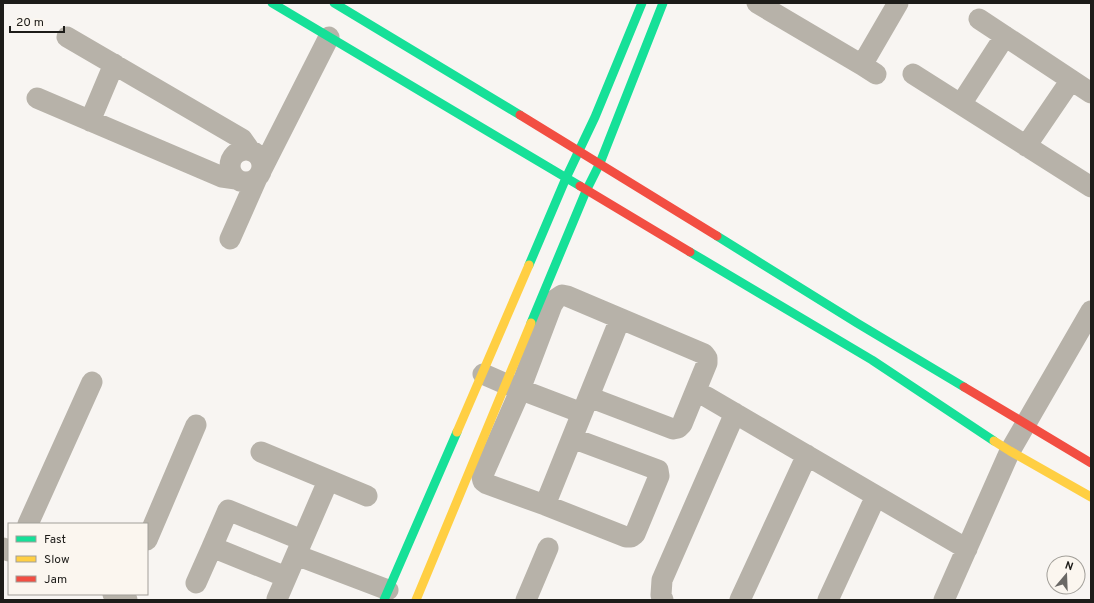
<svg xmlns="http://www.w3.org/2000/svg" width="1094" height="603" font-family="Overpass,sans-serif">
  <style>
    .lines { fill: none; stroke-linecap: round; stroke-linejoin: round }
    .street { stroke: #b7b2a9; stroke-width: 21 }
    .fast { stroke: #16e098; stroke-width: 9 }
    .slow { stroke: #ffcf43; stroke-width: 9 }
    .jam { stroke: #f24e42; stroke-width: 9 }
  </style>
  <rect width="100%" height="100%" fill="#f8f5f2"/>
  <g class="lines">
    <path class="street" d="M757,3L862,65L876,74
      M979,19L1091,93
      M67,37L242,139L249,149
      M862,65L898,3
      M913,74L1091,187
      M37,98L222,177L236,179
      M961,104L1005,36
      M90,121L114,64
      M1026,146L1071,80
      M230 166a16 16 0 1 1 32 0a16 16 0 1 1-32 0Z
      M262,169L329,37
      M230,239L257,178
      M483,374L506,384L582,413
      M707,397L967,549
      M572,438L658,470L659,476L635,534L631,537H626L545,505L487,484L483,481L482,477L516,400L552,305L556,299L562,295L567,296L704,354L707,358V363L682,424L678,428L673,429L589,397
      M261,452L367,496
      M545,505L620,319
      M28,524L92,382
      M147,540L196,425
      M3,548L9,551
      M296,555L388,590
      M286,577L212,547L228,510L302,540
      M196,583L212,547
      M113,594L127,600
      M277,599L328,481
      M526,600L548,548
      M663,600L661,595L662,580L735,413
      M740,600L807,455
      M828,600L876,496
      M944,600L1010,451L1091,311"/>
    <path class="fast" d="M272,3L580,186
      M334,3L520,115
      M717,236L857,323L964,387
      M690,252L872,360L994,441
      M529,265L566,178L595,117L642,3
      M531,323L586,191L600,163L663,3
      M384,600L457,432"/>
    <path class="slow" d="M457,432L529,265
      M994,441L1010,451L1091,497
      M416,600L531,323"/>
    <path class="jam" d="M520,115L717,236
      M580,186L690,252
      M964,387L1091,463"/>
  </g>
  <rect width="1094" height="603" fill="none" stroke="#1d1c19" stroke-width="8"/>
  <rect x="8" y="523" width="140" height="72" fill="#fbf6ef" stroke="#a29f99"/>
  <rect x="16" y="536" width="20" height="6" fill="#16e098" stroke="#a29f99"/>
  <text x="44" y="543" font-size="12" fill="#1d1c19">Fast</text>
  <rect x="16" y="556" width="20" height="6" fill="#ffcf43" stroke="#a29f99"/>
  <text x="44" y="563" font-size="12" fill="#1d1c19">Slow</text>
  <rect x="16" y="576" width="20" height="6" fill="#f24e42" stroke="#a29f99"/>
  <text x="44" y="583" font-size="12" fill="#1d1c19">Jam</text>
  <g transform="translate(1066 575) rotate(19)"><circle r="19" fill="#fbf6ef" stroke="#a29f99"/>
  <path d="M0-3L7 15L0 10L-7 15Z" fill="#6a6865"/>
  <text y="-6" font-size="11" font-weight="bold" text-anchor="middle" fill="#1d1c19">N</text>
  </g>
  <path d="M10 26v6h54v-6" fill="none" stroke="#1d1c19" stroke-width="2"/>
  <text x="16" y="26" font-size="12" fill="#1d1c19" stroke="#fbf6ef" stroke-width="3" paint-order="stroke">20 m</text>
</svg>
